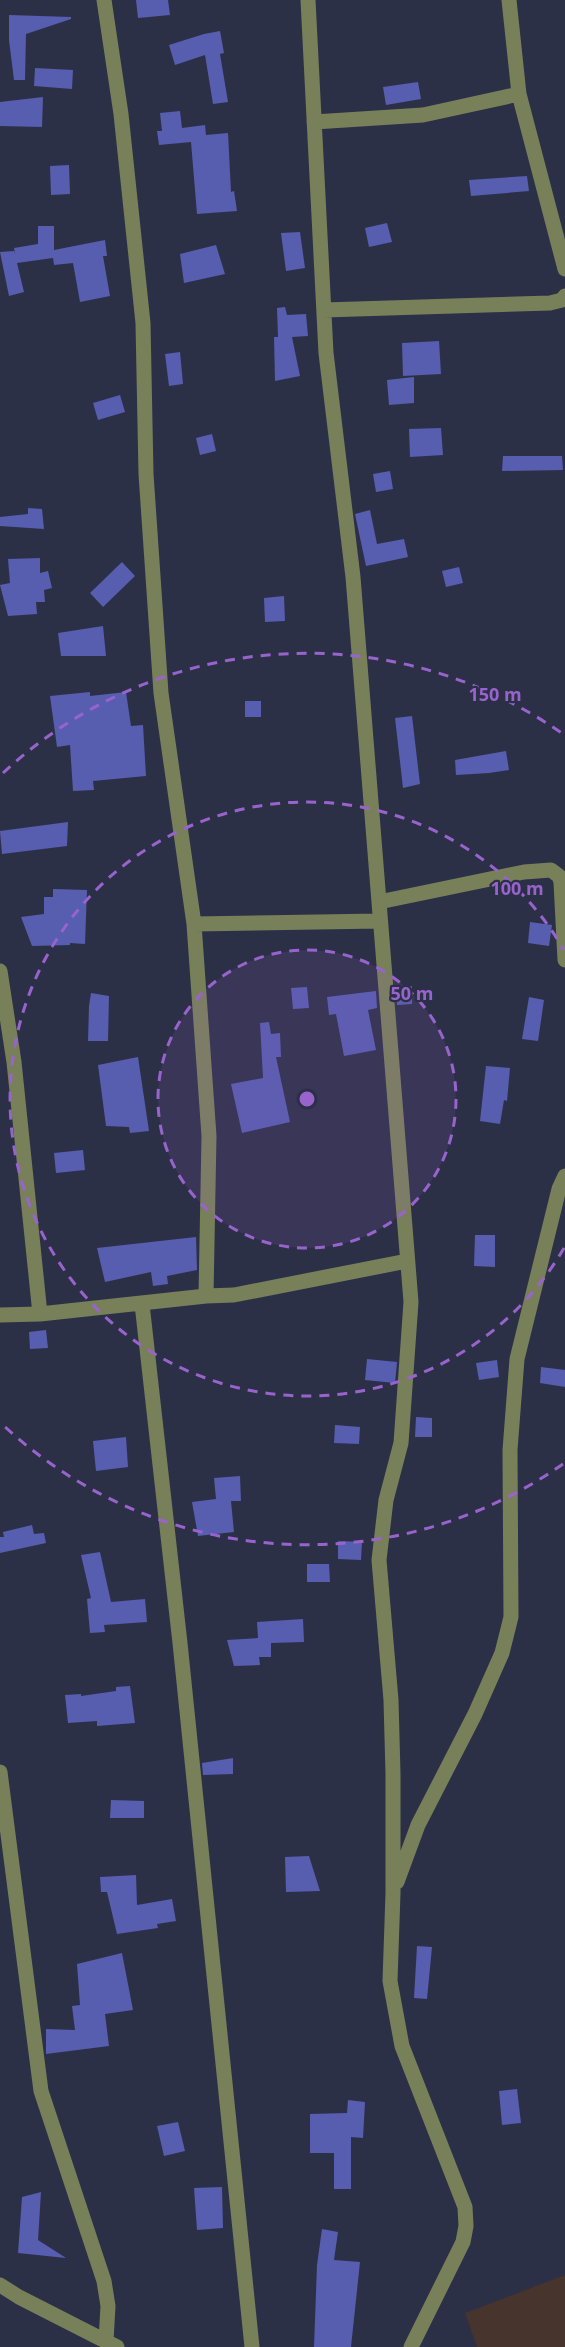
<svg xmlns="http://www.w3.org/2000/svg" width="565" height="2347" font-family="'Open Sans',sans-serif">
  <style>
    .industrial { fill: #47342d }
    .building { fill: #575daf }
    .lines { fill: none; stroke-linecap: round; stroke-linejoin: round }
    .minor { stroke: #788059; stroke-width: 15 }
    .ring { fill: none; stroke: #9963ce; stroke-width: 3; stroke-dasharray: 10 8 }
    .centre { fill: #9963ce; stroke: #2c3047; stroke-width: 3 }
    .ring-label { font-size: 18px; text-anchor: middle; font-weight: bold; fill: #9963ce; stroke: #2c3047; stroke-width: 4.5; stroke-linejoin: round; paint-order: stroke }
  </style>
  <rect width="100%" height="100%" fill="#2c3047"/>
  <path class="industrial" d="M565,2275V2347H477L465,2313Z"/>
  <path class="building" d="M136,0H168L170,15L138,18Z
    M9,15L71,17V19L26,34L25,80H14L9,40Z
    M220,31L224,53L220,54L228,102L213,104L205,55L175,65L169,45L204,34Z
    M35,68L73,70L72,89L34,86Z
    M418,82L421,99L386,105L383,87Z
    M43,97L42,127L0,126V102Z
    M180,111L182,128L205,125L206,135L228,133L231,192L234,191L237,211L197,214L191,142L159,145L157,131H162L160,113Z
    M69,165L70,194L51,195L50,166Z
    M527,176L529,191L471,196L469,180Z
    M387,223L392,242L369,247L365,228Z
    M38,226H54V250L105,240L107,256H103L110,296L80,302L73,263L54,265L53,258L17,263L24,292L9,296L0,252L14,251L15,254L14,248L38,244Z
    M300,232L305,268L286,271L281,233Z
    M216,245L225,274L184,283L180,254Z
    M285,307L287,315L306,314L308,336L292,337L300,376L275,381L274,337H278L277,308Z
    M439,341L441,374L403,376L402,343Z
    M180,352L183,384L169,386L165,354Z
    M414,377V403L389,405L387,380Z
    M120,395L125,412L98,420L93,403Z
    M441,428L443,455L410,457L409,429Z
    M212,434L216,451L200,455L196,438Z
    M503,456H562L563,470L502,471Z
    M390,471L393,489L376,492L373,474Z
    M28,508L42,509L44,529L0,526V517L28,514Z
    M370,510L377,544L404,539L408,557L366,566L355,514Z
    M40,558V573L48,571L52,588L44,590L45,602H36L37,614L8,616L0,585L10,583L8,559Z
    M122,562L135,576L103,607L90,593Z
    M459,567L463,583L446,587L442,571Z
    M284,596L285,621L265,622L264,598Z
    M103,626L106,656H61L58,633Z
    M90,692V696L126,692L131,726L143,725L146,776L93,781L94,790L73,791L70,745L57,747L50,696Z
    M245,701H261V717H245Z
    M412,716L420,784L403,788L395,718Z
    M506,751L509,770L489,773L456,775L455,760Z
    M68,822L67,846L2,854L0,831Z
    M53,889L87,890L85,944L70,943V945L32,946L21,917L44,914V897H53Z
    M530,922L552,925L549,946L528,943Z
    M412,986V1004L397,1005L396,988Z
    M307,987L309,1008L293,1009L291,988Z
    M376,991L377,1008L368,1010L376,1050L344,1056L336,1014L329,1015L327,997Z
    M91,993L109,996L108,1041H88L89,1006Z
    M529,997L544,1000L538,1041L522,1039Z
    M269,1022L271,1034L280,1033L281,1057H276L290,1122L242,1133L231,1084L263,1078L260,1023Z
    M138,1057L149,1131L130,1133L129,1127L106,1126L98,1065Z
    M486,1066L510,1068L507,1101L504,1100L500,1124L480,1121Z
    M83,1150L85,1170L56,1173L54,1153Z
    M475,1235H495V1267L474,1266Z
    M196,1237L197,1270L167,1276L168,1284L153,1286L151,1272L105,1282L97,1248Z
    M46,1330L48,1348L30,1349L29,1332Z
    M367,1359L397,1362L395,1383L365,1380Z
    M497,1360L499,1377L479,1380L476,1363Z
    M541,1367L565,1370V1387L540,1383Z
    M416,1417L432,1418V1437H415Z
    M335,1425L360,1427L359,1444L334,1443Z
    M126,1437L128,1467L96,1471L93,1441Z
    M240,1476L241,1501H231L234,1532L198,1536L192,1502L216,1499L214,1478Z
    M32,1525L34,1534L44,1533L46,1543L0,1553V1537H4L3,1532Z
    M338,1541L362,1542L361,1560L338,1559Z
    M100,1552L111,1602L145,1599L147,1622L104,1625L105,1632L90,1633L87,1599L91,1598L81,1555Z
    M307,1564H329L330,1582H307Z
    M303,1619L304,1642L271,1643V1657H259L260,1665L234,1666L227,1640L258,1638L257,1622Z
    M130,1686L135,1723L97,1726V1721L68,1723L65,1695L81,1694V1696L116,1691V1687Z
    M233,1758V1774L203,1775L202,1763Z
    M111,1800L144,1801V1818H110Z
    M309,1856L320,1891L286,1892L285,1857Z
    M136,1875L137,1905L172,1899L176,1921L157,1924L158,1928L117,1934L107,1892H101L100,1877Z
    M417,1946L432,1947L427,1999L414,1998Z
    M122,1953L133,2010L105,2014L109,2046L46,2054V2029L75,2030L72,2006L80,2005L77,1964Z
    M517,2089L521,2123L502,2125L499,2091Z
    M348,2100L365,2102L363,2138L351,2137V2189H334V2153H310V2114L347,2113Z
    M178,2122L185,2151L164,2156L157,2126Z
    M222,2187L223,2228L197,2230L194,2188Z
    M41,2192L38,2240L66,2258L18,2253L22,2197Z
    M322,2229L338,2232L334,2260L360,2262L351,2347H314L317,2265Z"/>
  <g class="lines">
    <path class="minor" d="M104,0L121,114L143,323L146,474L161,693L194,924L209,1136L206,1296
      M308,0L326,353L353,577L411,1302L401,1443L386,1500L379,1560L391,1700L393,1774V1893L390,1981L402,2046L465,2207L466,2226L463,2242L411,2347
      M509,0L519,94L565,269
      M314,122L423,115L519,94
      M324,310L550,303L562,300L565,296
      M379,902L524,872L551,870L559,876L561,882L565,960
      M194,924L380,921
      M0,971L14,1062L40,1314
      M142,1304L180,1643L252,2347
      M0,1315L40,1314L206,1296L234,1295L407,1261
      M0,1772L41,2091L104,2281L108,2306L106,2341
      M397,1882L418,1825L475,1714L502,1653L511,1617L510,1450L517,1359L559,1189L565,1176
      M0,2285L19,2297L117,2347"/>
  </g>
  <circle cx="307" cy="1099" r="149" fill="#9963ce" fill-opacity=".12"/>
  <g class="ring">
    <circle cx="307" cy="1099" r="149"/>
    <path d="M564 1248A297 297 0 1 1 564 950"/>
    <path d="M563 1464A446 446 0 0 1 3 1425M3 773A446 446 0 0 1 563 734"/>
  </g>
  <circle cx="307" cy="1099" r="9" class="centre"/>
  <g class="ring-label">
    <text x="495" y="701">150 m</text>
    <text x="517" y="895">100 m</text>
    <text x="412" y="1000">50 m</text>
  </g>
</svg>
